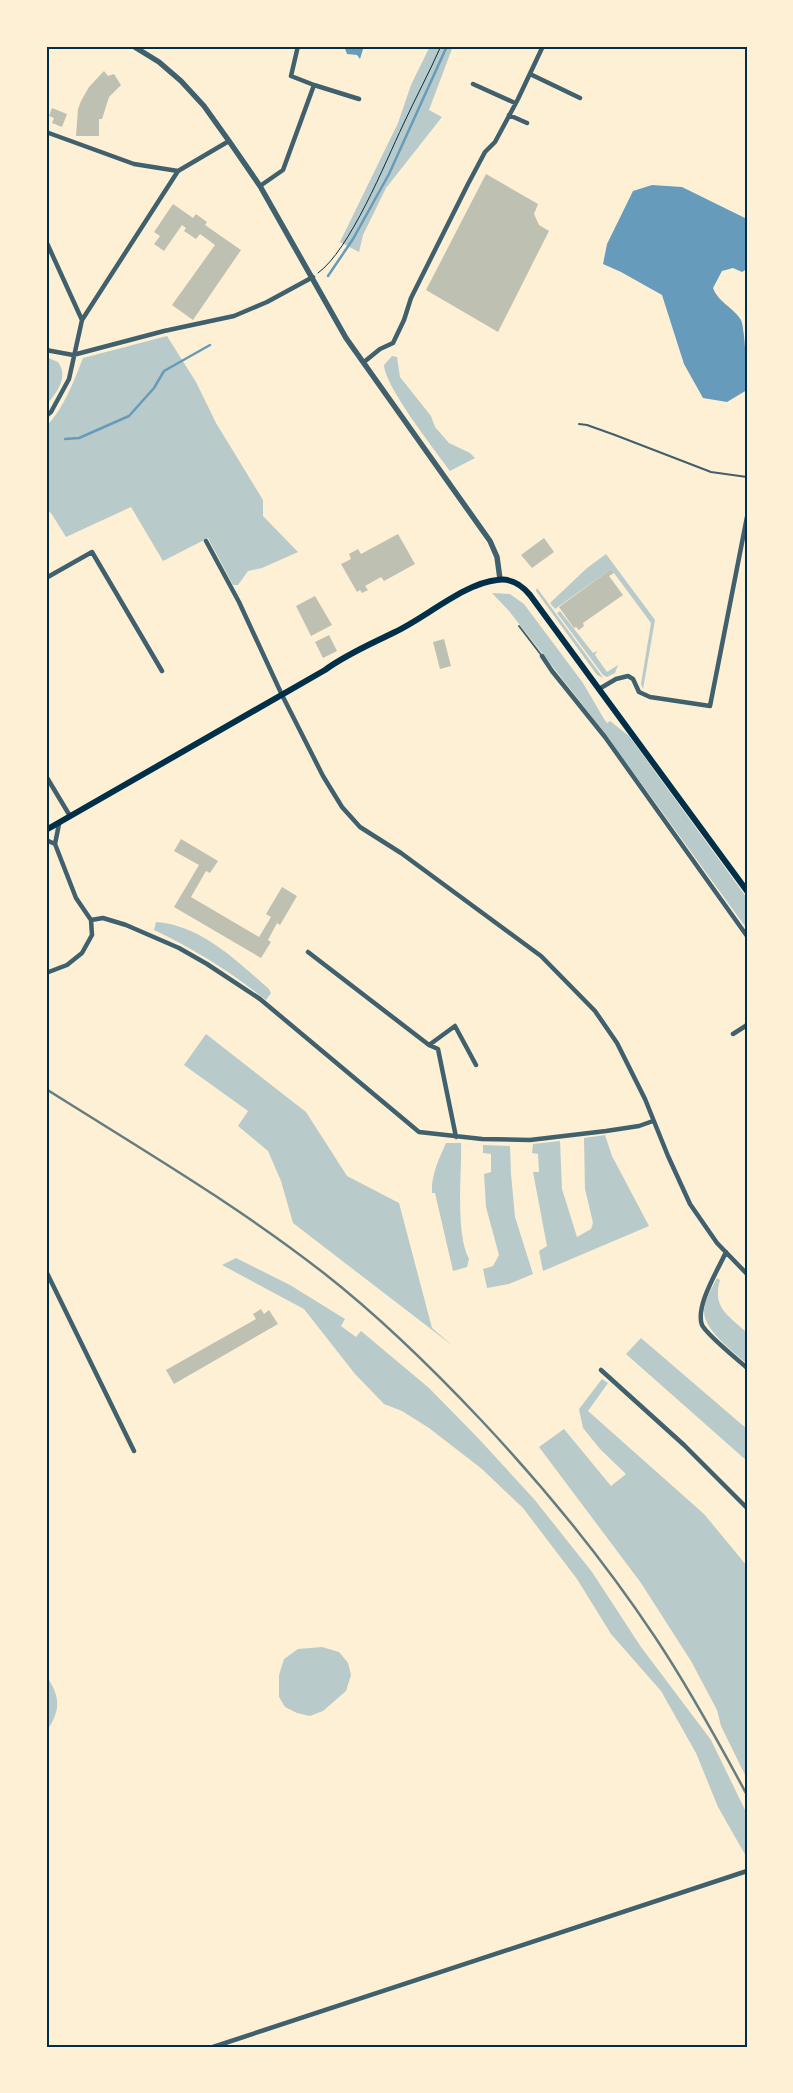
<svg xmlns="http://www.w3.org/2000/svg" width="793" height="2093" font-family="'Space Grotesk',sans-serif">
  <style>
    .green { fill: #b9caca }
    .water { fill: #669bbc }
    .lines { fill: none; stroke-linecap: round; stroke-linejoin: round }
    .stream { stroke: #669bbc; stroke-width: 2.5 }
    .building { fill: #bec0b2 }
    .path { stroke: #003049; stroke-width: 1 }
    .service { stroke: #3f606c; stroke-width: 2 }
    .minor { stroke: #3f606c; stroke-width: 4.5 }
    .tertiary { stroke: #3f606c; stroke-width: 5.5 }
    .secondary { stroke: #003049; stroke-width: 6 }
    .rail { stroke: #657d81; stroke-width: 2.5 }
    .neatline { fill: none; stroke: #003049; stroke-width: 2 }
  </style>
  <rect width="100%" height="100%" fill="#fdf0d5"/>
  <path class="green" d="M430,46H453L429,110L442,117L386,188L363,235L359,252L340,242L398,123L411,85Z
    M167,336L196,382L216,423L263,500V516L298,552L262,568L248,571L238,585H233L208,538L163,561L131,507L66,537L51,513L46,510V427C65,406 73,383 83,358Z
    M392,356L397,357L400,377L431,416L435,427L449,443L470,453L475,458L450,471C435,450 385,387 384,365Z
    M46,357L58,362C69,377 57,393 46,405Z
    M606,554L655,620L643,689L641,684L651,623L611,569L555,609L550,603L587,568Z
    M537,588L601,675L603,678L597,675L536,591Z
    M492,593L510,594L524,604L583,683L604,719L607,723L610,721L629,736L747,898V929L604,732L509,611Z
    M560,611L593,653L597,651L595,655L607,672L618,665L615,673L607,677L603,675L557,613Z
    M156,922C201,925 237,961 269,989L271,993L266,1000C231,972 194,949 154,930Z
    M206,1034L306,1112L347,1176L399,1203L432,1328L453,1346L293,1223L281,1181L268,1151L238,1126L248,1111L184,1065Z
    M605,1135L612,1156L649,1226L543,1271L539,1251L547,1246L533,1172H539L538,1154L532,1153L533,1144L560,1141L562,1189L577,1237L591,1229L593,1223L585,1189L584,1138Z
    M446,1143H461C462,1173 455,1233 469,1259L467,1267L453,1271L435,1193H432C431,1175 439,1159 446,1143Z
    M483,1145L510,1146L511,1174L515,1217L533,1274L509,1284L487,1288L483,1269L493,1266L499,1255L486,1207L484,1174L491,1172V1154L483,1153Z
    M236,1258L290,1285L345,1319L341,1326L356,1337L361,1331L429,1388L478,1438L534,1499L592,1572L641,1647L711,1740L747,1814V1858L718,1807L696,1753L661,1691L611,1634L577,1579L523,1508L482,1469L429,1428L402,1411L384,1404L355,1374L304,1309L222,1265Z
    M717,1278L720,1280C712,1308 728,1315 747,1333V1364C733,1351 703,1330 704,1310C705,1299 712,1288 717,1278Z
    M641,1338L747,1429V1461L626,1354Z
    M602,1379L608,1383L588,1411L704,1514L747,1566V1779L721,1726L717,1710L691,1661L641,1583L539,1447L564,1429L611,1486L626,1474L600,1449L583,1428L579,1409Z
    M322,1647L339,1652L348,1663L351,1675L346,1691L323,1711L310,1716L297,1713L285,1707L279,1697V1675L284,1659L298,1649Z
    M46,1675C61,1698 61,1710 46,1732Z"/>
  <path class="water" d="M344,46H364L360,59L357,55L347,54Z
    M652,185L682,187L747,219V269L742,272L733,268L722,271L713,288C718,302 734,308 741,320C745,328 747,378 747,390L727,402L703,398L684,364L662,295L621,272L603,264L607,244L633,191Z"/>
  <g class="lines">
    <path class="stream" d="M328,276L353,239L389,174L447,46
      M65,439L79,438L129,416L154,388L164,371L210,345"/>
  </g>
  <path class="building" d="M104,71L108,76L114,74L121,85L109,97L102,119H99V136H76L78,109L81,101L89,87Z
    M52,108L67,114L62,127L52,123L54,118L49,116Z
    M486,174L538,204L534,214L539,225L549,231L498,332L426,290Z
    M173,204L193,218L196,214L207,222L205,225L241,250L193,320L172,305L215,245L200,234L196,239L184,231L186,228L182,225L164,251L154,244L160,236L154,232Z
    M398,534L415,564L384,581L381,577L365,586L368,590L362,593L360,590L357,592L341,564L351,559L349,554L358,549L361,554Z
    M544,538L554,552L532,568L521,555Z
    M611,569L614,573L609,576L623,595L583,623L584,626L579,630L576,627L574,628L559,607Z
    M315,596L332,625L311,636L296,606Z
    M329,635L337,651L323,658L315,642Z
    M444,639L451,666L440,669L433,642Z
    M181,839L218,861L210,873L206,871L191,897L259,937L271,917L266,914L282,887L297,896L280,925L277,923L268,940L271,942L261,958L174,907L199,865L174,851Z
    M261,1309L264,1314L269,1310L278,1324L174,1384L166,1370L256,1319L253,1314Z"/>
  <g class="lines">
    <path class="path" d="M318,273C350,250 385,163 403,125C415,99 429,73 441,46"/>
    <path class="service" d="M579,424L587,425L615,435L711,472L747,477
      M519,626L542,656"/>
    <path class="minor" d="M530,74L580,98
      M473,84L515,103
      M314,85L359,99
      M509,115L527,123
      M46,132L134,164L178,171
      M260,186L283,170L314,85L291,76L298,46
      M46,241L82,320L69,379L51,412L46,416
      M82,320L178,171L229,141
      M46,350L73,355L164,331L234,316L267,302L313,277
      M364,362L380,349L393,343L404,320L411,298L468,184L485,152L495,142L518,99L543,46
      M206,541L239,602L282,695L323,776L342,807L360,827L401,853L541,956L595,1011L617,1043L645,1099L668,1156L690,1204L717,1243L747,1274
      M46,578L92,552L162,671
      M542,656L552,671L605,737L747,936
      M599,689L616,679L628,676L633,679L639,692L650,697L710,706L747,517
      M46,776L70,816
      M46,840L55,844
      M91,920L103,918L126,925L179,948L207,964L260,999L419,1132L482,1139L530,1140L606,1131L639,1126L653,1121
      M308,952L429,1045L438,1049L456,1137
      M46,973L67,965L82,953L92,935L91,920L76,898L55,844L59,824
      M733,1034L747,1025
      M429,1045L455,1026L476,1065
      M726,1252C718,1270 695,1306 702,1325C707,1335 737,1359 747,1368
      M46,1271L134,1451
      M601,1370L684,1445L747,1508
      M213,2047L747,1871"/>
    <path class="tertiary" d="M133,46L159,62L181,81L204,106L229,141L260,186L346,338L490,541L497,557L500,579"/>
    <path class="secondary" d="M46,830L325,670C347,654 371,644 395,632C425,618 465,583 497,580C510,578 521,584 530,595L747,891"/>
    <path class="rail" d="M46,1089C141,1149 237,1205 325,1274C381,1318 432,1368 481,1420C545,1488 603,1559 655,1637C689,1688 718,1741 747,1795"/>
  </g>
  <rect width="793" height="2093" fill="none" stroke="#fdf0d5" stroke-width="95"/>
  <rect x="48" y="48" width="698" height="1998" class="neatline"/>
</svg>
